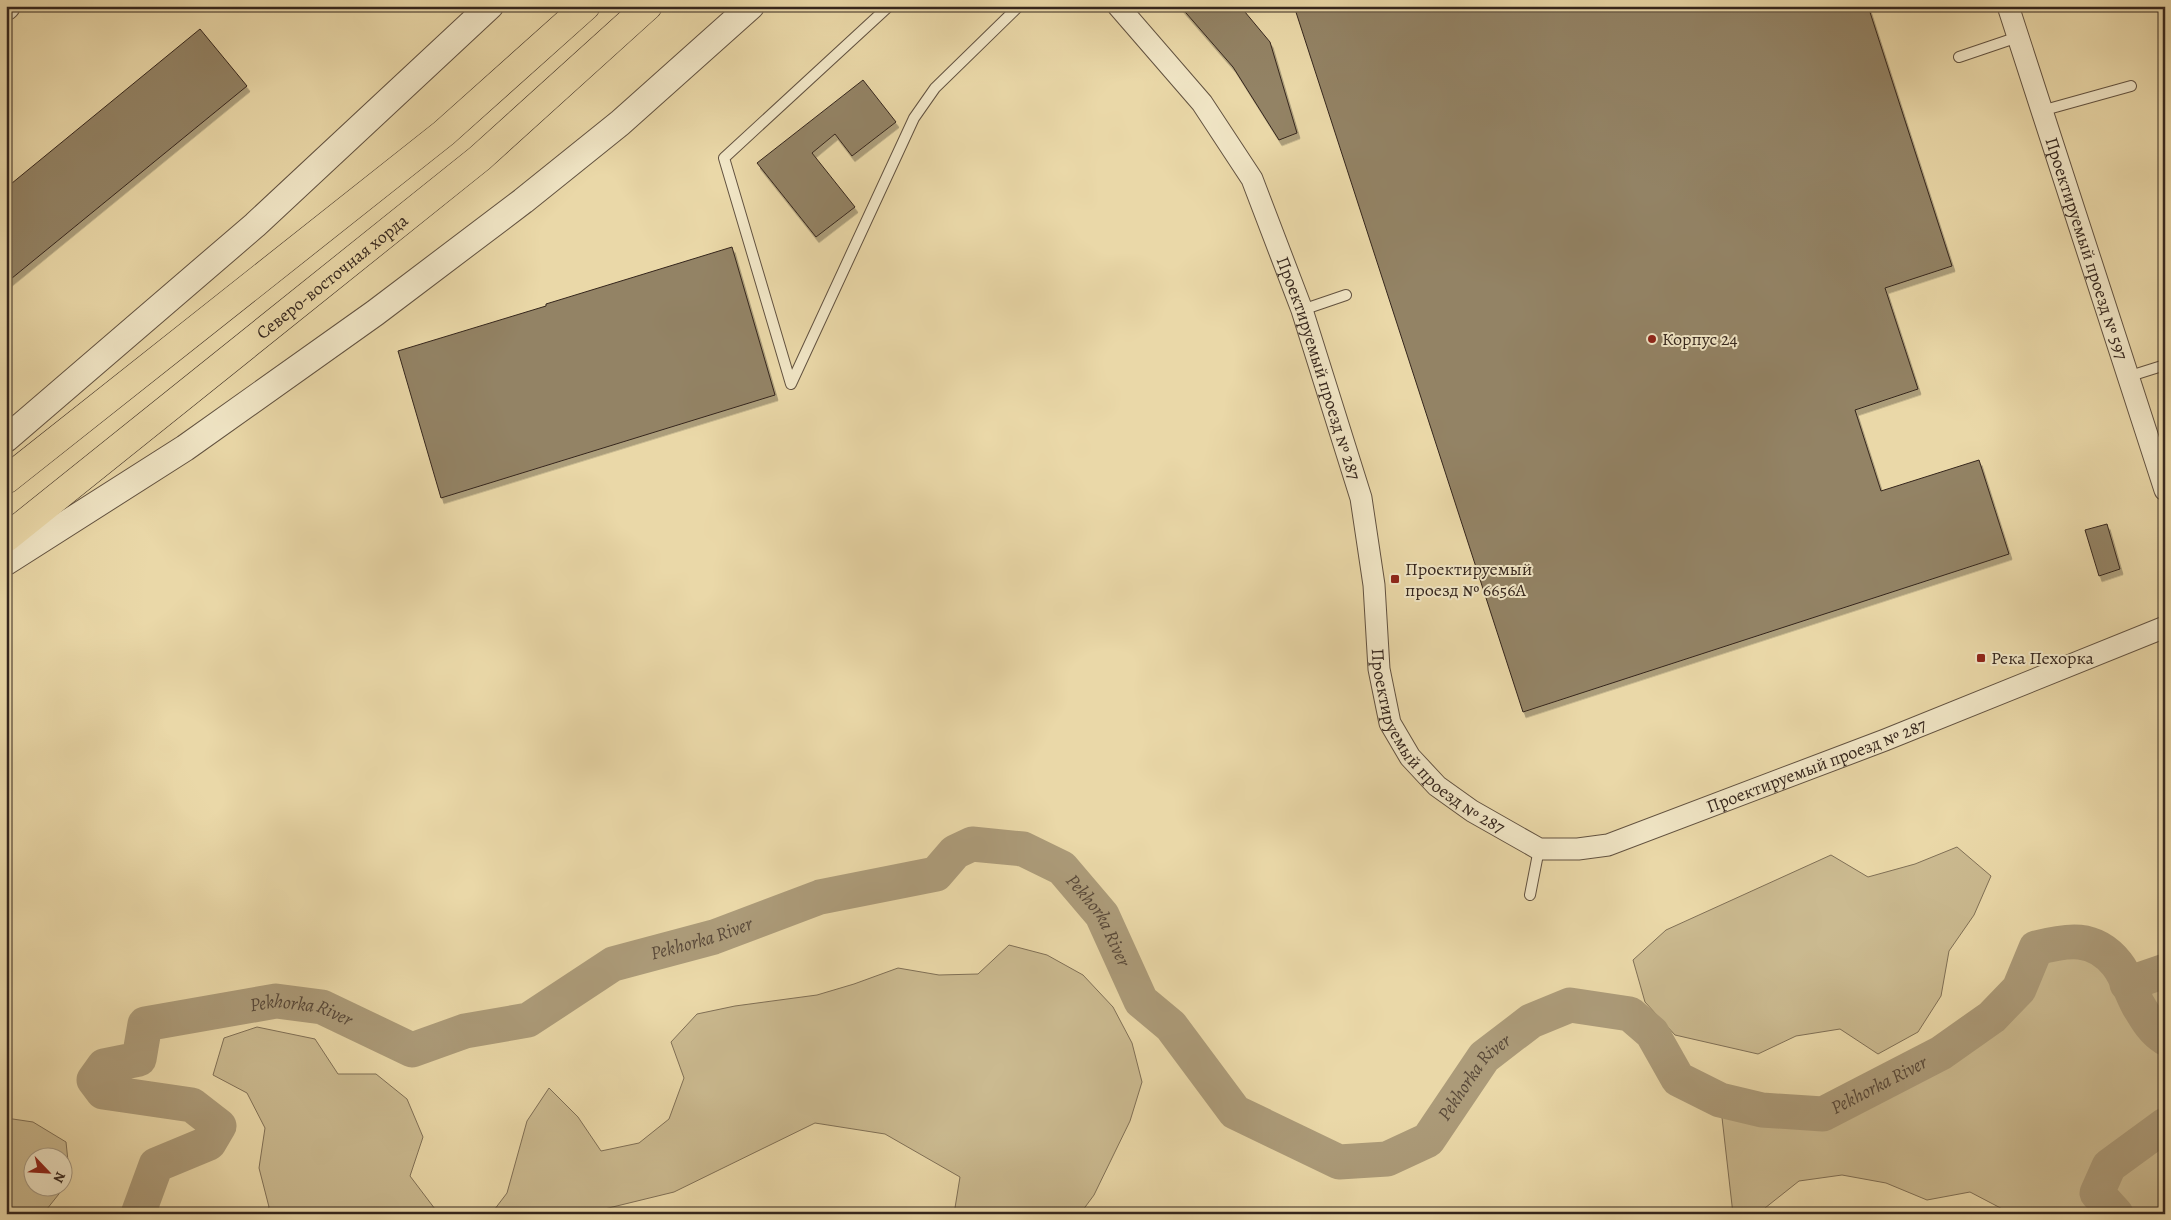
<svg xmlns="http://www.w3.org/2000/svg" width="2171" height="1220" font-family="Alegreya,serif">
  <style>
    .green { fill: #cbba90; stroke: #807056; fill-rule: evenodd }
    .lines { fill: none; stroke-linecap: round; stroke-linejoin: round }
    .river { stroke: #ac9b79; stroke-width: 35 }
    .building { fill: #938365; stroke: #35261d; filter: url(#shadow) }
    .service-casing { stroke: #625240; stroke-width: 12 }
    .minor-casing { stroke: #625240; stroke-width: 23 }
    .tertiary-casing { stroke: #625240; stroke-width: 28 }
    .trunk-casing { stroke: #35261d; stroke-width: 29 }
    .service { stroke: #f1e6c6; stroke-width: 10 }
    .minor { stroke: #f1e6c6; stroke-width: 21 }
    .tertiary { stroke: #f1e6c6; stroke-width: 26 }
    .trunk { stroke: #ead8a8; stroke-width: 28 }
    .poi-dot { fill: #8f2418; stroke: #f1e6c6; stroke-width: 2 }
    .labels { text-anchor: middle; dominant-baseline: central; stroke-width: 4; stroke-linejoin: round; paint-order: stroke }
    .street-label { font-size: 18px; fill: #35261d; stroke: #f1e6c6 }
    .poi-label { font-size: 18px; fill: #35261d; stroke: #f1e6c6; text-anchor: start }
    .water-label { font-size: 19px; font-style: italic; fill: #594939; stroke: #f1e6c6 }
  </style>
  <defs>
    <filter id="shadow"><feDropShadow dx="3" dy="5.5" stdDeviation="0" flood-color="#0004"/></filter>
  </defs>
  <rect width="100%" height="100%" fill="#ead8a8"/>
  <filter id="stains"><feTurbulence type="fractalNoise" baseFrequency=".004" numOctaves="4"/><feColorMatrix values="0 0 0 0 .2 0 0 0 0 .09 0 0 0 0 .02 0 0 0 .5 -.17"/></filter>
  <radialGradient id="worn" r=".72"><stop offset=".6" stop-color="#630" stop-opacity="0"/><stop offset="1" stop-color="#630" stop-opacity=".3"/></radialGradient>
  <path class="green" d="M1957,847L1991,876L1974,915L1949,951L1941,996L1918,1032L1878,1054L1840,1029L1796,1036L1758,1054L1675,1035L1645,1002L1633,960L1666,930L1831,855L1868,877L1915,864Z
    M2065,941L2098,945L2118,964L2127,984L2165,971V1214H2012L1970,1192L1927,1200L1886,1183L1842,1175L1799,1181L1765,1208L1766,1214H1733L1720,1100L1762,1110L1823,1114L1941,1053L1992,1017L2019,989L2036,948Z
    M1009,945L1047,955L1083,975L1113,1007L1132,1043L1142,1082L1130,1121L1094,1195L1080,1214H954L960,1177L885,1134L815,1123L674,1192L584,1214H491L507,1193L527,1121L549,1088L578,1117L601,1151L639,1143L669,1119L684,1078L671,1042L697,1014L735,1006L817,995L854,984L898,968L939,975L978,974Z
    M257,1027L315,1039L338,1074H376L407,1099L423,1137L410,1176L435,1209L436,1214H266L269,1207L259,1168L265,1128L247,1093L213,1075L224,1038Z
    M6,1118L33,1122L66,1142L70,1180L43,1214H6ZM32,1158H62V1188H32Z"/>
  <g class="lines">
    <g class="river">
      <path d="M2127,984L2165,971"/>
      <path id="s1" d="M138,1214L156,1165L209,1143L219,1126L192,1105L103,1092L94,1080L104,1066L139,1059L145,1024L276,1001L322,1007L412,1050L465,1031L528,1020L613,964L714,937L820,897L936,874L955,852L972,844L1023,849L1062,868L1102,915L1141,1001L1171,1026L1235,1112L1339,1162L1387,1159L1428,1140L1484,1057L1531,1021L1570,1005L1630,1014L1652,1033L1678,1079L1720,1100L1762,1110L1823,1114L1941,1053L1992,1017L2019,989L2036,948C2067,940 2094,935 2117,964C2126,975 2131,992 2138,1005C2146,1018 2152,1030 2165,1038"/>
      <path d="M2116,1214L2097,1193L2109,1166L2165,1125"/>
    </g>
  </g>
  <path class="building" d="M1180,6H1240L1270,42L1297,133L1279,140L1233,67Z
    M1294,6H1868L1952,266L1885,288L1918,389L1855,410L1881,491L1979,460L2009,554L1523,712Z
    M200,29L247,86L6,283V188Z
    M863,80L896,122L852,156L835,134L812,153L855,207L816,237L757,163Z
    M732,247L775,395L441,498L398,351L546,306V304Z
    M2107,524L2120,569L2099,576L2085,530Z"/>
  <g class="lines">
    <defs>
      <path id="service" d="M889,6L724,158L791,384L914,118L935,88L1019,6
        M1959,57L2018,37
        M2041,111L2131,86
        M1302,310L1346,295
        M2127,377L2165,365
        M1530,895L1539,849"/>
      <g id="minor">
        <path id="s2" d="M1118,6L1202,103L1252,179L1302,310L1361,498L1374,585L1379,669L1390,723L1410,757L1437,786L1472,811L1539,849H1578L1608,845L1885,740L2165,627"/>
        <path id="s3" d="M2008,6L2165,490"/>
      </g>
      <path id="tertiary" d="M6,7L7,6
        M6,439L255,225L490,6
        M6,562L185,448L375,313L523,201L620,123L751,6"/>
      <g id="trunk">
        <path d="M6,480L444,133L586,6"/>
        <path id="s4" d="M6,538L480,158L648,6"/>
      </g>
    </defs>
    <use href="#service" class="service-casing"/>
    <use href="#minor" class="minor-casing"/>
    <use href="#tertiary" class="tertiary-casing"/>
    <use href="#trunk" class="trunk-casing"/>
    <use href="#service" class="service"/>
    <use href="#minor" class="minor"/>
    <use href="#tertiary" class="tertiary"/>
    <use href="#trunk" class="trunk"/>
  </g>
  <g class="poi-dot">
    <circle cx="1652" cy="339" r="5"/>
    <rect x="1390" y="574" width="10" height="10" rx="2.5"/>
    <rect x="1976" y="653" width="10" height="10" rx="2.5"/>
  </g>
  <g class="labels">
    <g class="street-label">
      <text stroke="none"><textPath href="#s3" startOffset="255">Проектируемый проезд № 597</textPath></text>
      <text stroke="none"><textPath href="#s4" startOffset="418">Северо-восточная хорда</textPath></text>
      <text stroke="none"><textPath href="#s2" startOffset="420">Проектируемый проезд № 287</textPath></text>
      <text stroke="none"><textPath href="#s2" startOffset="825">Проектируемый проезд № 287</textPath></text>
      <text stroke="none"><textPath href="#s2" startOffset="1275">Проектируемый проезд № 287</textPath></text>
    </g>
    <g class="poi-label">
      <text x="1662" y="339">Корпус 24</text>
      <text x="1405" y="569">Проектируемый<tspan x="1405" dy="21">проезд № 6656А</tspan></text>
      <text x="1991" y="658">Река Пехорка</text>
    </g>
    <g class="water-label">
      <text stroke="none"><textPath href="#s1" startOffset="1401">Pekhorka River</textPath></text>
      <text stroke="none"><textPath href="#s1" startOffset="950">Pekhorka River</textPath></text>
      <text stroke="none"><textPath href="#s1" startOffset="516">Pekhorka River</textPath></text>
      <text stroke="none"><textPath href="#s1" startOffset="1926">Pekhorka River</textPath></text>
      <text stroke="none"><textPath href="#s1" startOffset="2406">Pekhorka River</textPath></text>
    </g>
  </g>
  <rect width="2171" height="1220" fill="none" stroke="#ead8a8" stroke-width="25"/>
  <rect x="8" y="8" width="2156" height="1205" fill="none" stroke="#35261d" stroke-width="2.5"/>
  <rect x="12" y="12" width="2146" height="1195" fill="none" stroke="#35261d"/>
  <g transform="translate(48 1172) rotate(115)"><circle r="24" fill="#f1e6c6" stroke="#a69982"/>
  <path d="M0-4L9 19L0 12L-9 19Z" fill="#8f2418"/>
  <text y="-8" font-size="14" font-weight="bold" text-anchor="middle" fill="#35261d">N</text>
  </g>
  <rect width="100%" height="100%" filter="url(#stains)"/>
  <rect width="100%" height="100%" fill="url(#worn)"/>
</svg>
